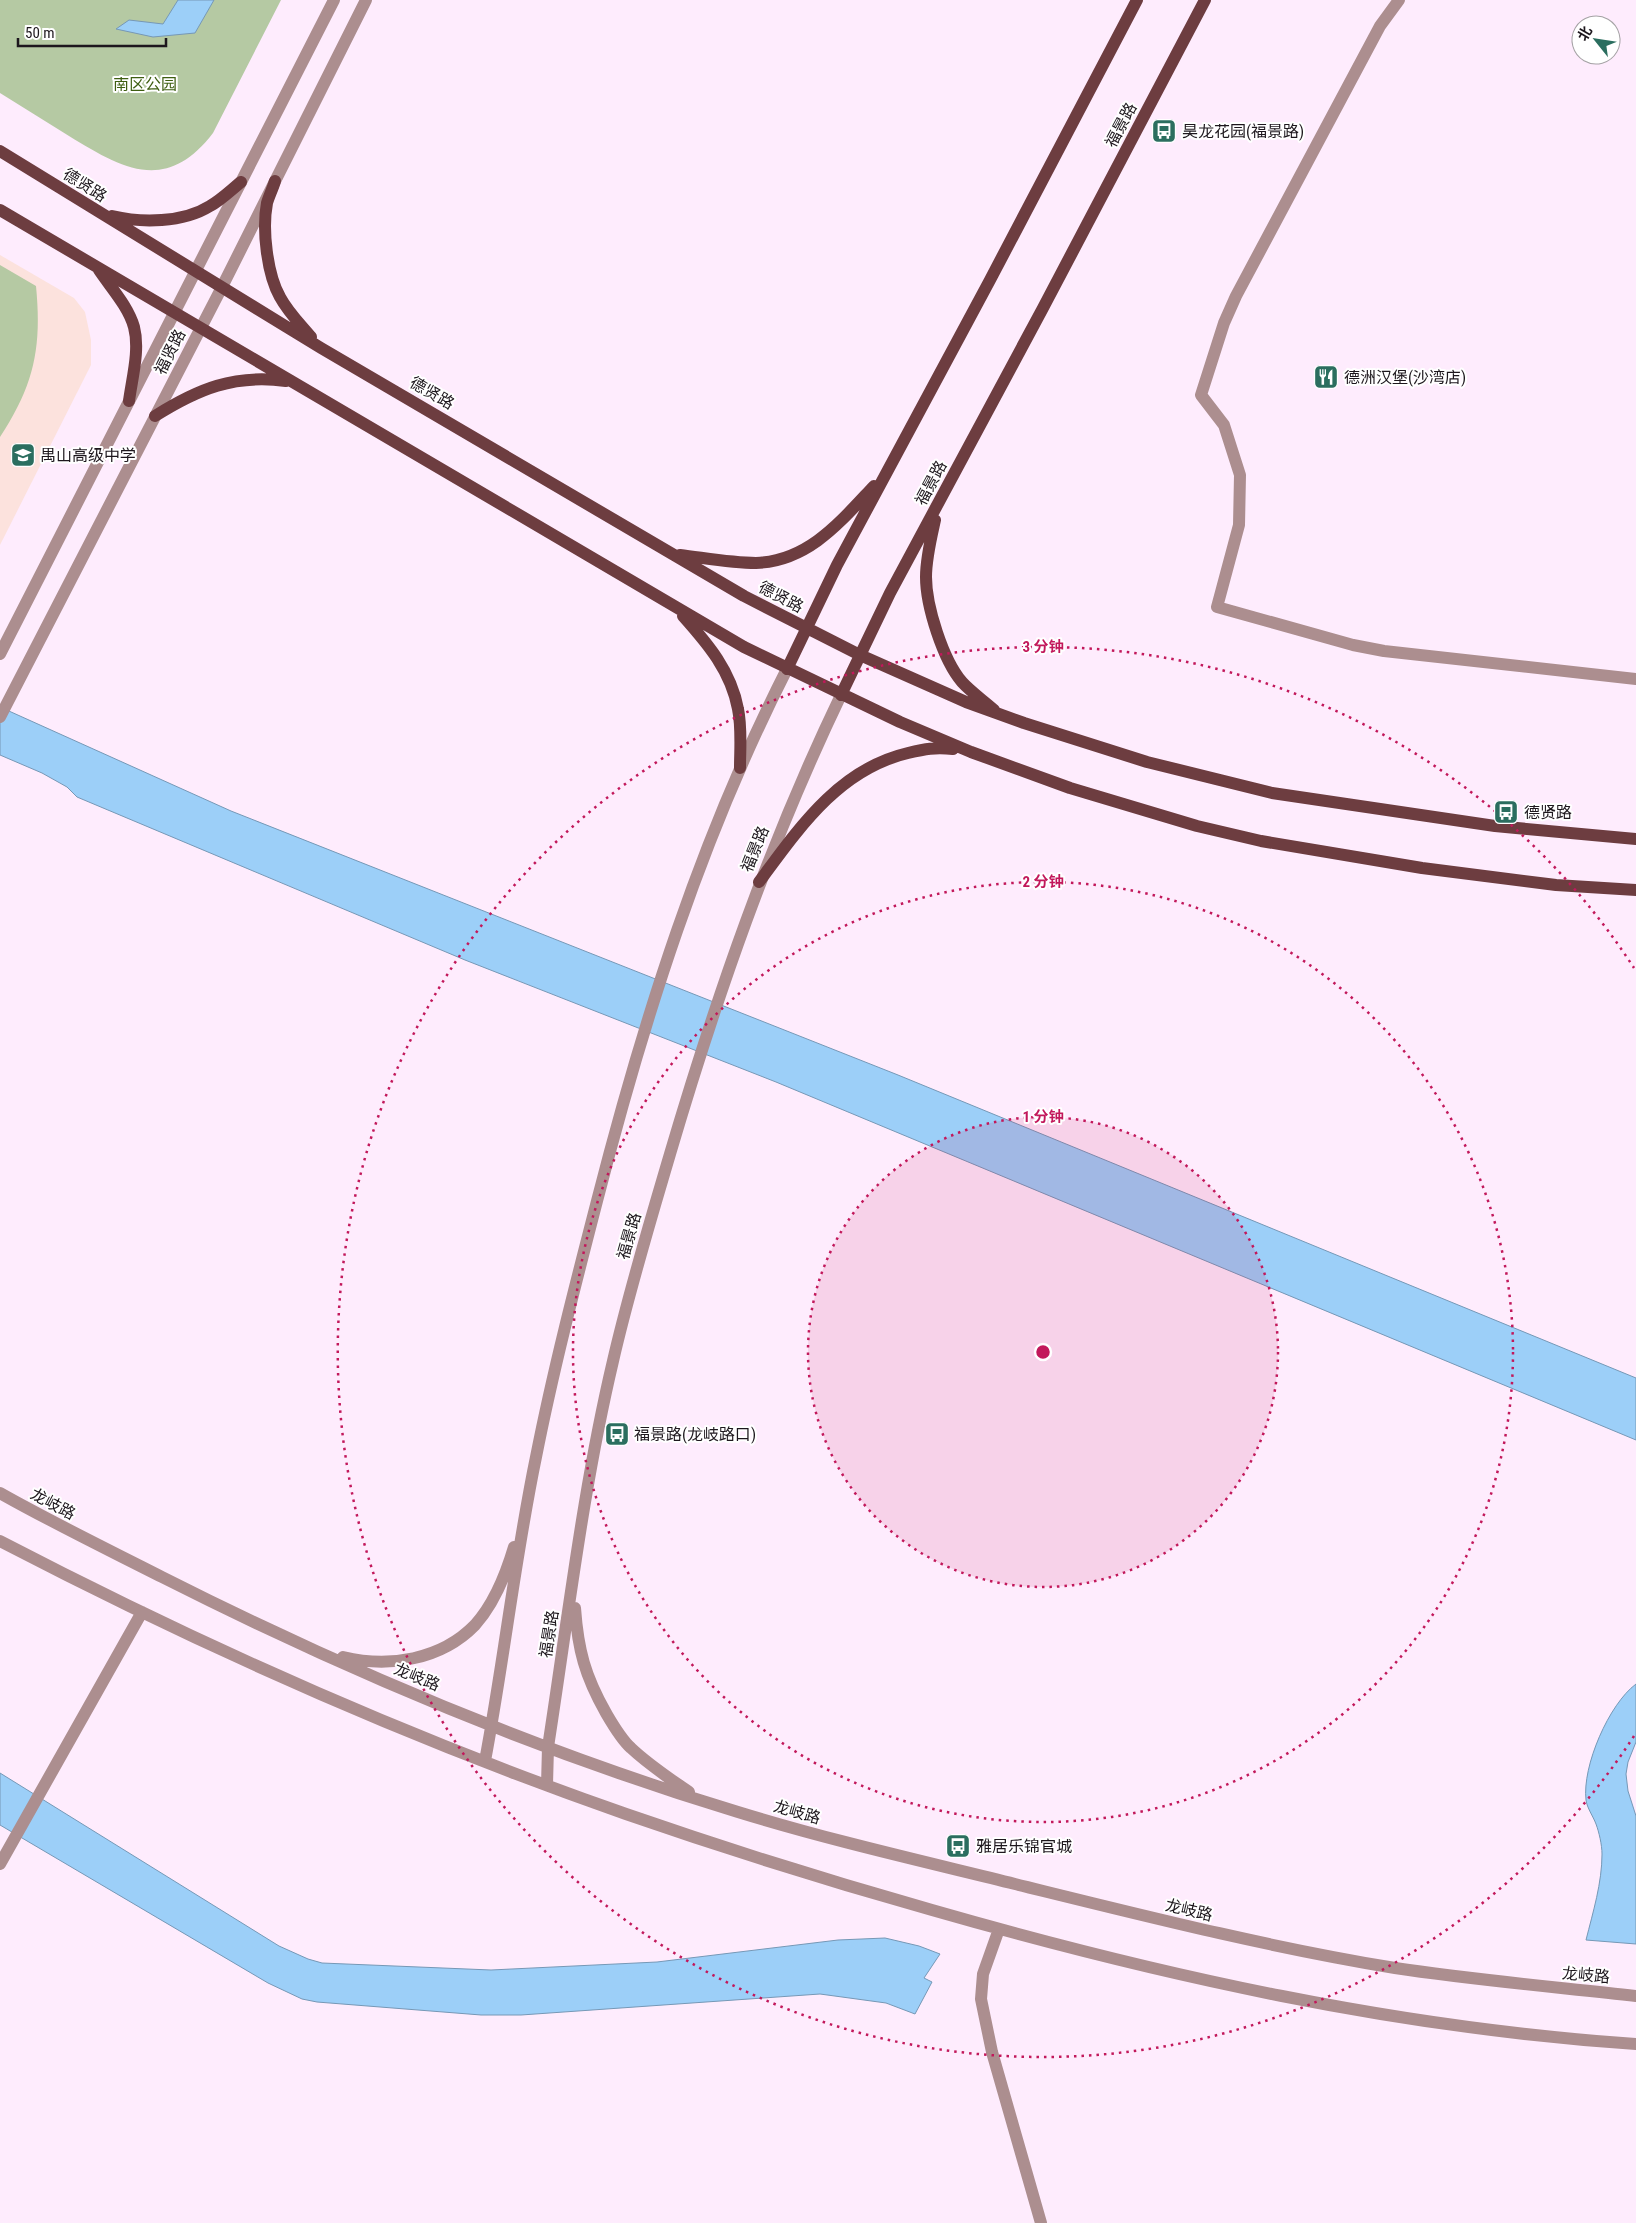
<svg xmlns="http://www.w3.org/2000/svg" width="1636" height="2223" font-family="'Roboto Condensed','Noto Sans SC',sans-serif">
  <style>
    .education { fill: #fce2dd }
    .green { fill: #b5c9a3 }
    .water { fill: #9ccff8; stroke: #7698b6 }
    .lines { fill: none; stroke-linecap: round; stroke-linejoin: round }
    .minor { stroke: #ac8e8f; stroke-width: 12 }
    .major { stroke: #6d3d40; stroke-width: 12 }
    .ring { fill: none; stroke: #c2185b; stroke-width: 2.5; stroke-dasharray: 2.5 5 }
    .labels { text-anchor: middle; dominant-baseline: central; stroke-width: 4; stroke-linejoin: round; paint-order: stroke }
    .park-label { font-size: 16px; fill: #3e5e11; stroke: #fff }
    .street-label { font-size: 16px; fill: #1d171d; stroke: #fff }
    .poi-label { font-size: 16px; fill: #1d171d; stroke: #fff; text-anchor: start }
    .centre { fill: #c2185b; stroke: #fff; stroke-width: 2.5 }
    .ring-label { font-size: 15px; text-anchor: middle; font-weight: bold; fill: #c2185b; stroke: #fff; stroke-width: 4; stroke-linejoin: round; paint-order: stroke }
  </style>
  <rect width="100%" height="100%" fill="#feecfd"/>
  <path class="education" d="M0,255L74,298L85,312L91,340V365L0,545Z"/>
  <path class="green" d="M0,0H281L213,133C166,194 123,169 69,136C46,122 23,107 0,93Z
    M0,265L36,286C42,348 34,385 0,437Z"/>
  <path class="water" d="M178,0H214L195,33L153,37L116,29L129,20L163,24Z
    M0,707L231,811L898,1075L1636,1378V1440L776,1082L465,960L96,805L77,797L67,787L42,773L0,755Z
    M1636,1684V1742L1628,1762L1626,1774L1628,1791L1636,1816V1944L1586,1940C1593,1912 1602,1883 1602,1854C1602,1845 1599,1832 1596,1824C1593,1816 1587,1808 1586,1800C1582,1766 1609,1704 1636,1684Z
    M0,1773L279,1946L308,1959L322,1963L491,1970L657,1962L838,1940L885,1938L919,1946L940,1954L924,1978L932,1982L915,2014L886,2003L820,1994L521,2015H481L317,2002L302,1999L268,1983L0,1825Z"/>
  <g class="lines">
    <path class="minor" d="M1399,0L1380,26L1236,296L1224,323L1201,395L1224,425L1240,475L1239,525L1217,607L1353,645L1384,651L1636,679
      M0,654L334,0
      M0,717L222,287L366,0
      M0,1493C53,1523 107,1549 162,1577C346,1670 540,1752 738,1812C829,1840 922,1861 1015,1884C1141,1915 1267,1947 1395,1968C1475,1980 1556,1987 1636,1996
      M0,1541C202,1646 411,1739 626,1814C727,1849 829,1881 932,1910C1162,1976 1397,2028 1636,2044
      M575,1608C578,1650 585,1676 606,1713C613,1725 621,1739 631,1748C649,1765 669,1778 689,1792
      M343,1657C389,1668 441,1660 475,1625C494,1604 506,1574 514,1547
      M485,1761C504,1660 515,1558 536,1457C553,1371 575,1286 597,1201C644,1018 701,838 787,669
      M547,1785L548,1747C568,1618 583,1488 613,1361C629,1291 650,1222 670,1154C717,995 769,845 841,695
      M0,1864L142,1612
      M999,1929L983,1974L981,1999L992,2052L1041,2223"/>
    <path class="major" d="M0,151L321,348L744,596L860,655L966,702L1024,723L1147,762L1272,793L1495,826L1636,839
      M275,181C273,188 269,196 267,203C262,229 267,274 280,297C288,312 300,324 311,337
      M0,210L744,647L900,722L971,752L1070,788L1197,826L1261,841L1422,868L1556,885L1636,890
      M112,216C141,223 183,223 210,206C221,200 231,190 241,182
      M99,270C111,288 128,306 134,327C140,350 132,378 129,401
      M155,416C198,389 234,374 286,381
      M935,520C931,538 926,558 926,577C926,606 943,660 962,682C971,692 984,701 994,710
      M680,555C705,558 731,563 756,563C809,561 841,521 874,486
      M683,616C708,644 731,671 738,709C742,728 740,749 740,768
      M787,669L837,565L990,280L1137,0
      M841,695L890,593L1043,308L1205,0
      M759,882C799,828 839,769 908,753C925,749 935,747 953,749"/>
  </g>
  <circle cx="1043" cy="1352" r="235" fill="#c2185b" fill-opacity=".12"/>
  <g class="ring">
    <circle cx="1043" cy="1352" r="235"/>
    <circle cx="1043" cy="1352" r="470"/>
    <path d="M1634 1736A705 705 0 1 1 1634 968"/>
  </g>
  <defs>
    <symbol id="bus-square" viewBox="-11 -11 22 22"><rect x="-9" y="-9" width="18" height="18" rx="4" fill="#2b6e5f" stroke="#fff"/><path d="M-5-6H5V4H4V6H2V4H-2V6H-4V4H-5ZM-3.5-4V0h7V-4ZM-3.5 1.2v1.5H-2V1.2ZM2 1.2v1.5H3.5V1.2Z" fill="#fff"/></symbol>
    <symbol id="restaurant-square" viewBox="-11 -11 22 22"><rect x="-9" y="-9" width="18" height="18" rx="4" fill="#2b6e5f" stroke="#fff"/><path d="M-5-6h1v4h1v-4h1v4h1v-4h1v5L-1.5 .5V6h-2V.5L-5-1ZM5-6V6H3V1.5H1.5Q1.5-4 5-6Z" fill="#fff"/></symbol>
    <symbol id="school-square" viewBox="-11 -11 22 22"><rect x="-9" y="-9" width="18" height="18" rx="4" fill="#2b6e5f" stroke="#fff"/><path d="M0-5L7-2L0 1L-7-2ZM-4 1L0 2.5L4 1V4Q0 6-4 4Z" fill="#fff"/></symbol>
  </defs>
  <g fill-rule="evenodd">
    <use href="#bus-square" x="1150" y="117" width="28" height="28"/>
    <use href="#restaurant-square" x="1312" y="363" width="28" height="28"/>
    <use href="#school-square" x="9" y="441" width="28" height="28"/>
    <use href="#bus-square" x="1492" y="798" width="28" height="28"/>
    <use href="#bus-square" x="603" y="1420" width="28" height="28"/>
    <use href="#bus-square" x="944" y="1832" width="28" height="28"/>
  </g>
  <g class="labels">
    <g class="park-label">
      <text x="145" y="84">南区公园</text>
    </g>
    <g class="street-label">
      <text transform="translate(1121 125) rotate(-62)">福景路</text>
      <text transform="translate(85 185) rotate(32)">德贤路</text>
      <text transform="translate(170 352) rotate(-63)">福贤路</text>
      <text transform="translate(432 393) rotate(30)">德贤路</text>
      <text transform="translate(931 483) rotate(-62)">福景路</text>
      <text transform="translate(781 597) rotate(28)">德贤路</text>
      <text transform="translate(755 849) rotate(-68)">福景路</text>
      <text transform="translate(629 1236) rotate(-74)">福景路</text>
      <text transform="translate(53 1504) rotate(28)">龙岐路</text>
      <text transform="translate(549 1634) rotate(-81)">福景路</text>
      <text transform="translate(417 1677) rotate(22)">龙岐路</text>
      <text transform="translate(797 1812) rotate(16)">龙岐路</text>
      <text transform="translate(1189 1910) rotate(13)">龙岐路</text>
      <text transform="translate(1586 1975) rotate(5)">龙岐路</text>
    </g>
    <g class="poi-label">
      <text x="1182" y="131">昊龙花园(福景路)</text>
      <text x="1344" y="377">德洲汉堡(沙湾店)</text>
      <text x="40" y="455">禺山高级中学</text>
      <text x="1524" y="812">德贤路</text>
      <text x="634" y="1434">福景路(龙岐路口)</text>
      <text x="976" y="1846">雅居乐锦官城</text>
    </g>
  </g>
  <circle cx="1043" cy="1352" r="8" class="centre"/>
  <g class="ring-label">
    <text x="1043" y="652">3 分钟</text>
    <text x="1043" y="887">2 分钟</text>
    <text x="1043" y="1122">1 分钟</text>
  </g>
  <g transform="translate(1596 40) rotate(300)"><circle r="24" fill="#ffffff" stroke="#a5a2a5"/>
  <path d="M0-4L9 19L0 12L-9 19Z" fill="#2b6e5f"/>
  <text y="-8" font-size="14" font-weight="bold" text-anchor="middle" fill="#1d171d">北</text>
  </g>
  <path d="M18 38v8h148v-8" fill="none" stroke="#1d171d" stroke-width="2.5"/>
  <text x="25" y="38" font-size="15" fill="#1d171d" stroke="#ffffff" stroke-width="4" paint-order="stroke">50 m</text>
</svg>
